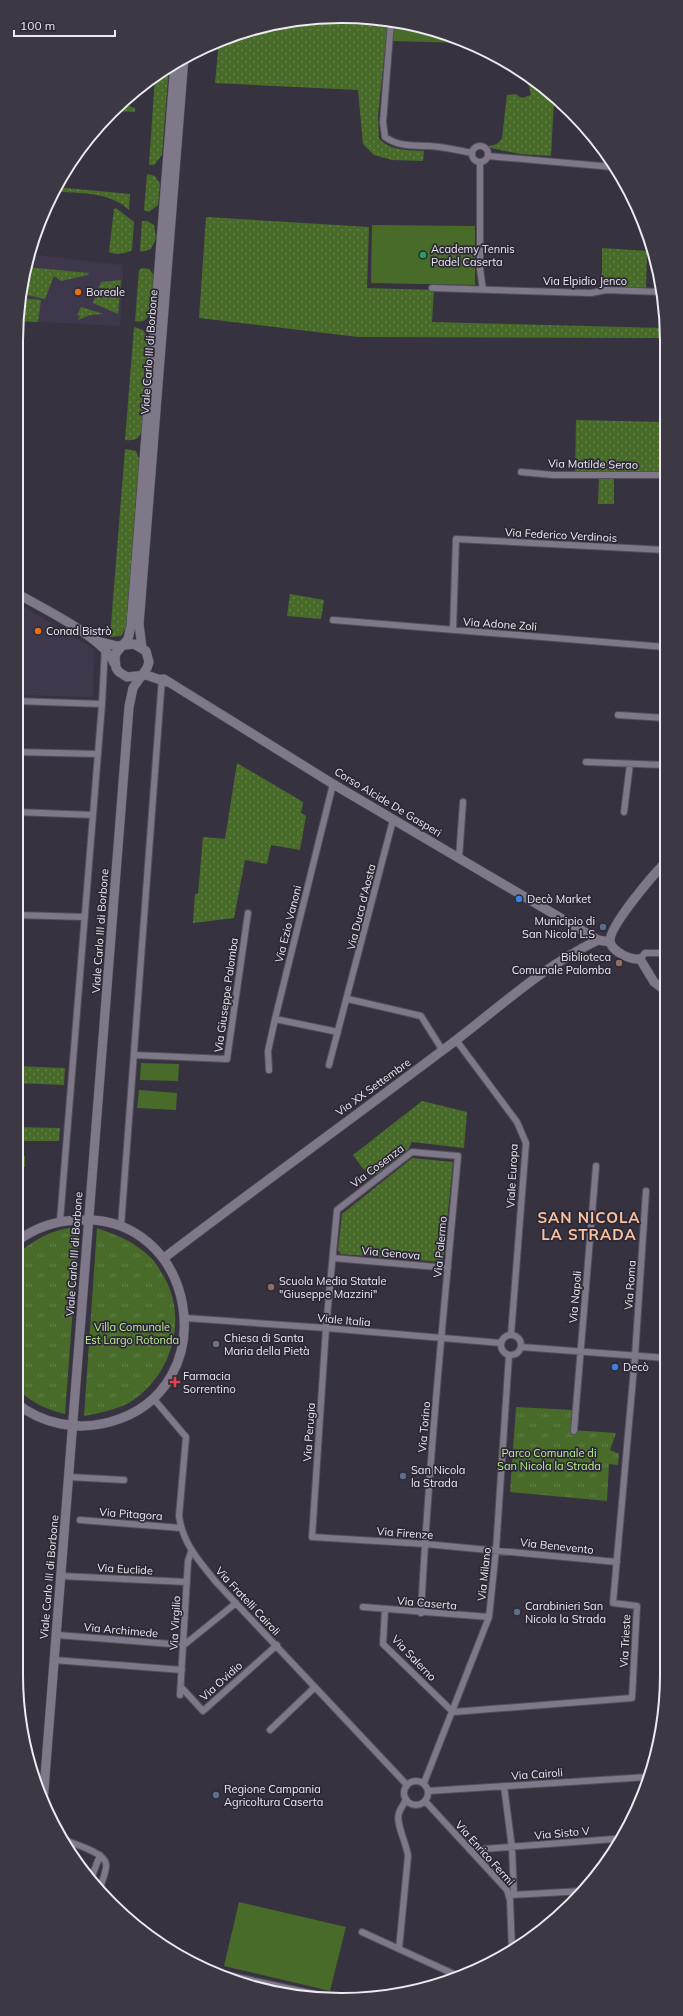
<svg xmlns="http://www.w3.org/2000/svg" width="683" height="2016" font-family="Mulish,sans-serif">
  <style>
    .built { fill: #3f384c }
    .grass { fill: url(#grass-dots) }
    .park { fill: url(#park-tufts) }
    .pitch { fill: #486b2a }
    .lines { fill: none; stroke-linecap: round; stroke-linejoin: round }
    .street-casing { stroke: #544f5b; stroke-width: 8 }
    .secondary-casing { stroke: #544f5b; stroke-width: 10 }
    .street { stroke: #7e7888; stroke-width: 6 }
    .secondary { stroke: #7e7888; stroke-width: 9 }
    .leisure-dot { fill: #2e9e5b; stroke: #2d2835; stroke-width: 1.5 }
    .food-dot { fill: #e8710a; stroke: #2d2835; stroke-width: 1.5 }
    .shop-dot { fill: #3f7fe0; stroke: #2d2835; stroke-width: 1.5 }
    .service-dot { fill: #5c6f8a; stroke: #2d2835; stroke-width: 1.5 }
    .education-dot { fill: #8d6e63; stroke: #2d2835; stroke-width: 1.5 }
    .worship-dot { fill: #6b7280; stroke: #2d2835; stroke-width: 1.5 }
    .health-dot { fill: #e0444e; stroke: #2d2835; stroke-width: 1.5 }
    .labels { text-anchor: middle; dominant-baseline: central; stroke-width: 3.5; stroke-linejoin: round; paint-order: stroke }
    .poi-label { font-size: 11px; fill: #edeaf3; stroke: #2d2835; text-anchor: start }
    .street-label { font-size: 11px; fill: #edeaf3; stroke: #2d2835 }
    .park-label { font-size: 11px; fill: #b9ef91; stroke: #2d2835 }
    .district-label { font-size: 15px; font-weight: bold; letter-spacing: 1px; fill: #fbc1a0; stroke: #2d2835 }
    .rim { fill: none; stroke: #edeaf3; stroke-width: 2 }
  </style>
  <defs>
    <pattern id="grass-dots" width="8" height="8" patternUnits="userSpaceOnUse"><rect width="8" height="8" fill="#486b2a"/><path d="M2 2h.1M6 6h.1" fill="none" stroke="#638049" stroke-width="1.8" stroke-linecap="round"/></pattern>
    <pattern id="park-tufts" width="24" height="20" patternUnits="userSpaceOnUse"><rect width="24" height="20" fill="#486b2a"/><path d="M3 7l-1-3M5 7V3M7 7l1-3M15 17l-1-3M17 17v-4M19 17l1-3" fill="none" stroke="#638049"/></pattern>
  </defs>
  <rect width="100%" height="100%" fill="#37323f"/>
  <path class="built" d="M28,254L123,265L120,326L19,321Z
    M16,602L94,649L93,697L16,695Z"/>
  <path class="grass" d="M328,18L388,21L378,115L379,139C392,151 407,150 424,151L423,161L392,160L374,155L363,144L358,90L215,83L219,41C253,26 291,19 328,18Z
    M169,67L162,155L154,165H149L155,77Z
    M523,75L554,100L551,156L520,154L486,147L497,144L502,138L507,95L515,94L522,98L531,95L529,86Z
    M122,104L135,108V112L114,111L116,108L122,109Z
    M147,174L155,176L160,184L158,205L149,212L144,210Z
    M56,187L130,194L129,210C109,191 80,194 53,191Z
    M116,208L134,222L132,250C126,254 115,255 109,252L114,209Z
    M206,217L369,227L367,288L434,290L432,322L664,328V338L358,337L199,318Z
    M142,221H147L154,225L156,238L151,249L141,252L140,250Z
    M602,248L647,251L646,288L602,286Z
    M26,267L89,273L88,275L61,281L54,276L45,299L22,294Z
    M142,268L149,269L153,274C152,288 157,327 135,321L139,270Z
    M121,280L118,314L93,303L101,282Z
    M22,298L41,300L38,322L19,321Z
    M81,307L104,314L90,315L78,320L80,316L77,315Z
    M134,327L143,330L149,342L142,429C140,439 135,441 125,440Z
    M576,420L664,422L665,473H575Z
    M125,449L136,451L139,459L126,628L121,636L110,637Z
    M599,477H614V504H598Z
    M290,594L324,600L321,619L287,616Z
    M237,763L303,802L301,813L306,816L300,850L271,845L267,864L245,860L234,918L193,923L195,894H198L203,837L225,839Z
    M16,1066L65,1068L64,1085L16,1083Z
    M422,1101L467,1112L464,1148L412,1142L408,1150L377,1174L363,1169L353,1155Z
    M16,1127L60,1128L59,1141H16Z
    M16,1156H25V1167H16Z
    M412,1158L453,1162L443,1262L341,1254L338,1250L342,1214Z"/>
  <path class="park" d="M79,1227L65,1414C47,1410 29,1401 16,1388V1255C37,1238 52,1229 79,1227Z
    M97,1228C117,1235 135,1242 150,1257C155,1261 158,1267 161,1272C187,1311 176,1365 140,1395C124,1409 104,1412 84,1416Z
    M516,1407L572,1410L571,1430L616,1433L610,1450L619,1454L618,1465L609,1464L607,1501L510,1492Z"/>
  <path class="pitch" d="M394,22L426,27L463,43L392,41Z
    M372,225L475,226V285L371,283Z
    M141,1063L179,1064L178,1081L140,1080Z
    M139,1090L177,1093L176,1110L137,1108Z
    M239,1902L346,1927L330,1991L224,1966Z"/>
  <g class="lines">
    <defs>
      <path id="street" d="M391,21L383,122L385,137C399,147 413,145 429,146C444,147 458,150 472,153
        M472 154a8 8 0 1 1 16 0a8 8 0 1 1-16 0Z
        M488,156L613,167
        M480,162V269L483,290
        M432,288L591,293L606,290L662,292
        M521,472L553,475H665
        M333,620L665,647
        M453,630L456,539L665,550
        M16,701L102,704
        M618,715L665,718
        M16,752L98,754
        M586,762L665,765
        M16,812L93,815
        M624,812L630,764
        M459,858L463,802
        M16,915L85,917
        M640,959L645,953H666
        M348,999L421,1016L443,1051
        M275,1019L338,1032
        M456,1040L517,1122L526,1143L511,1335
        M134,1055L227,1059L248,913
        M329,1065L393,820
        M269,1070L268,1051L275,1019L333,784
        M60,1221L102,704L105,647
        M121,1226L162,678
        M333,1258L448,1268
        M185,1318L326,1328L501,1343
        M501 1345a10 10 0 1 1 20 0a10 10 0 1 1-20 0Z
        M521,1347L666,1358
        M153,1398L186,1437L179,1516C183,1544 199,1561 216,1582L407,1785
        M574,1431L596,1166
        M69,1477L124,1480
        M80,1520L181,1528
        M61,1576L187,1582
        M363,1607L489,1617
        M385,1609L383,1644L453,1712L632,1698L637,1606L613,1603L635,1356L646,1191
        M421,1613C429,1460 444,1308 458,1156L412,1152L337,1210L326,1328L312,1537L425,1544L617,1562
        M57,1635L184,1645L236,1603
        M54,1660L182,1670
        M181,1687L203,1711L277,1645
        M180,1695L188,1561L191,1552
        M270,1730L315,1687
        M404 1793a12 12 0 1 1 24 0a12 12 0 1 1-24 0Z
        M424,1783L489,1617L496,1550L509,1355
        M504,1786L512,1848L514,1895
        M428,1791L648,1777
        M406,1799C404,1804 400,1809 399,1813C395,1823 407,1844 408,1856L399,1949L456,1975
        M425,1801L507,1890L510,1900L512,1950
        M67,1841C77,1845 105,1853 106,1864C107,1872 101,1883 99,1891
        M470,1850L614,1839
        M91,1879L100,1855
        M511,1895L583,1891
        M362,1932L399,1949
        M223,1974L319,1995L325,1998"/>
      <path id="secondary" d="M16,593C42,608 103,637 114,663
        M142,648L139,624L184,57
        M164,679L333,784L598,940L610,942
        M167,682L146,675L127,677L119,672L116,668L115,658L116,653L128,639L131,626L175,63
        M610,942C608,927 654,874 665,863
        M610,942C613,952 630,960 640,959L654,982L666,991
        M16,1242C34,1228 54,1221 77,1220C198,1212 227,1390 110,1422C77,1431 42,1424 16,1403
        M164,1258C256,1188 350,1120 443,1050C496,1011 538,969 598,940
        M43,1802L129,707L133,688L147,668L149,662L146,651L134,644L117,646L97,641"/>
    </defs>
    <use href="#street" class="street-casing"/>
    <use href="#secondary" class="secondary-casing"/>
    <use href="#street" class="street"/>
    <use href="#secondary" class="secondary"/>
  </g>
  <circle class="leisure-dot" cx="423" cy="255" r="4"/>
  <g class="food-dot">
    <circle cx="78" cy="292" r="4"/>
    <circle cx="38" cy="631" r="4"/>
  </g>
  <g class="shop-dot">
    <circle cx="519" cy="899" r="4"/>
    <circle cx="615" cy="1367" r="4"/>
  </g>
  <g class="service-dot">
    <circle cx="603" cy="927" r="4"/>
    <circle cx="403" cy="1476" r="4"/>
    <circle cx="517" cy="1612" r="4"/>
    <circle cx="216" cy="1795" r="4"/>
  </g>
  <g class="education-dot">
    <circle cx="619" cy="963" r="4"/>
    <circle cx="271" cy="1287" r="4"/>
  </g>
  <circle class="worship-dot" cx="216" cy="1344" r="4"/>
  <path class="health-dot" d="M173 1376h4v4h4v4h-4v4h-4v-4h-4v-4h4z"/>
  <g class="labels">
    <g class="poi-label">
      <text x="431" y="249">Academy Tennis<tspan x="431" dy="13">Padel Caserta</tspan></text>
      <text x="86" y="292">Boreale</text>
      <text x="46" y="631">Conad Bistrò</text>
      <text x="527" y="899">Decò Market</text>
      <text x="595" y="921" text-anchor="end">Municipio di<tspan x="595" dy="13">San Nicola L.S</tspan></text>
      <text x="611" y="957" text-anchor="end">Biblioteca<tspan x="611" dy="13">Comunale Palomba</tspan></text>
      <text x="279" y="1281">Scuola Media Statale<tspan x="279" dy="13">"Giuseppe Mazzini"</tspan></text>
      <text x="224" y="1338">Chiesa di Santa<tspan x="224" dy="13">Maria della Pietà</tspan></text>
      <text x="623" y="1367">Decò</text>
      <text x="183" y="1376">Farmacia<tspan x="183" dy="13">Sorrentino</tspan></text>
      <text x="411" y="1470">San Nicola<tspan x="411" dy="13">la Strada</tspan></text>
      <text x="525" y="1606">Carabinieri San<tspan x="525" dy="13">Nicola la Strada</tspan></text>
      <text x="224" y="1789">Regione Campania<tspan x="224" dy="13">Agricoltura Caserta</tspan></text>
    </g>
    <g class="street-label">
      <text x="585" y="281">Via Elpidio Jenco</text>
      <text transform="translate(149 352) rotate(-86)">Viale Carlo III di Borbone</text>
      <text transform="translate(593 464) rotate(1)">Via Matilde Serao</text>
      <text transform="translate(561 535) rotate(3)">Via Federico Verdinois</text>
      <text transform="translate(500 624) rotate(4)">Via Adone Zoli</text>
      <text transform="translate(388 802) rotate(31)">Corso Alcide De Gasperi</text>
      <text transform="translate(361 907) rotate(-76)">Via Duca d'Aosta</text>
      <text transform="translate(288 924) rotate(-76)">Via Ezio Vanoni</text>
      <text transform="translate(100 931) rotate(-86)">Viale Carlo III di Borbone</text>
      <text transform="translate(226 995) rotate(-82)">Via Giuseppe Palomba</text>
      <text transform="translate(373 1087) rotate(-36)">Via XX Settembre</text>
      <text transform="translate(377 1166) rotate(-37)">Via Cosenza</text>
      <text transform="translate(512 1176) rotate(-87)">Viale Europa</text>
      <text transform="translate(440 1247) rotate(-85)">Via Palermo</text>
      <text transform="translate(391 1253) rotate(5)">Via Genova</text>
      <text transform="translate(74 1254) rotate(-86)">Viale Carlo III di Borbone</text>
      <text transform="translate(630 1285) rotate(-86)">Via Roma</text>
      <text transform="translate(575 1297) rotate(-85)">Via Napoli</text>
      <text transform="translate(344 1320) rotate(5)">Viale Italia</text>
      <text transform="translate(424 1427) rotate(-85)">Via Torino</text>
      <text transform="translate(309 1432) rotate(-86)">Via Perugia</text>
      <text transform="translate(131 1514) rotate(4)">Via Pitagora</text>
      <text transform="translate(405 1533) rotate(4)">Via Firenze</text>
      <text transform="translate(557 1546) rotate(6)">Via Benevento</text>
      <text transform="translate(125 1569) rotate(3)">Via Euclide</text>
      <text transform="translate(484 1574) rotate(-84)">Via Milano</text>
      <text transform="translate(49 1577) rotate(-85)">Viale Carlo III di Borbone</text>
      <text transform="translate(248 1601) rotate(47)">Via Fratelli Cairoli</text>
      <text transform="translate(427 1603) rotate(5)">Via Caserta</text>
      <text transform="translate(175 1623) rotate(-87)">Via Virgilio</text>
      <text transform="translate(121 1630) rotate(5)">Via Archimede</text>
      <text transform="translate(625 1641) rotate(-87)">Via Trieste</text>
      <text transform="translate(414 1658) rotate(46)">Via Salerno</text>
      <text transform="translate(221 1681) rotate(-42)">Via Ovidio</text>
      <text transform="translate(537 1774) rotate(-4)">Via Cairoli</text>
      <text transform="translate(562 1833) rotate(-5)">Via Sisto V</text>
      <text transform="translate(485 1853) rotate(48)">Via Enrico Fermi</text>
    </g>
    <g class="park-label">
      <text x="132" y="1327">Villa Comunale<tspan x="132" dy="13">Est Largo Rotonda</tspan></text>
      <text x="549" y="1453">Parco Comunale di<tspan x="549" dy="13">San Nicola la Strada</tspan></text>
    </g>
    <g class="district-label">
      <text x="589" y="1217">SAN NICOLA<tspan x="589" dy="17">LA STRADA</tspan></text>
    </g>
  </g>
  <path d="M0 0H683V2016H0ZM341 23H342A318 318 0 0 1 660 341V1675A318 318 0 0 1 342 1993H341A318 318 0 0 1 23 1675V341A318 318 0 0 1 341 23Z" fill="#3c3844" fill-rule="evenodd"/>
  <path class="rim" d="M341 23H342A318 318 0 0 1 660 341V1675A318 318 0 0 1 342 1993H341A318 318 0 0 1 23 1675V341A318 318 0 0 1 341 23Z"/>
  <path d="M14 30v6h101v-6" fill="none" stroke="#edeaf3" stroke-width="2"/>
  <text x="20" y="30" font-size="12" fill="#edeaf3" stroke="#2d2835" stroke-width="3" paint-order="stroke">100 m</text>
</svg>
